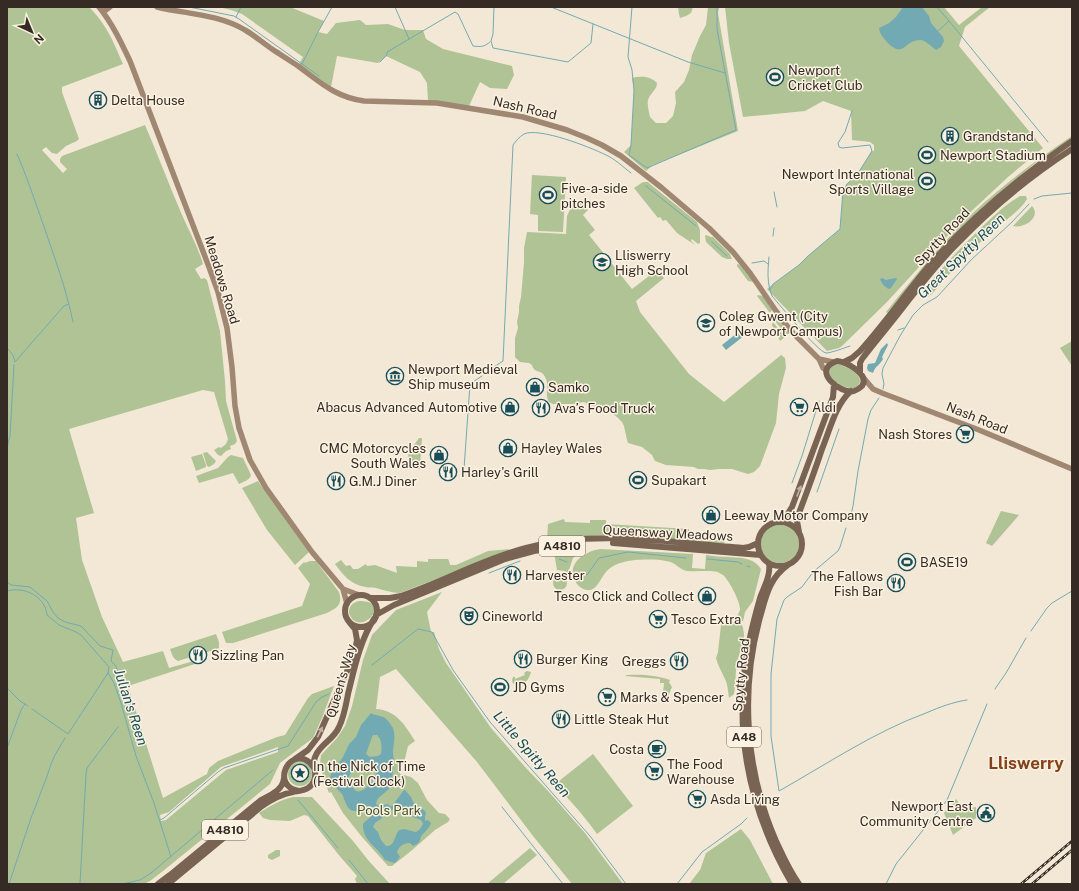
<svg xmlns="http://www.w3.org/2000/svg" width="1079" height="891" font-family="'Public Sans',sans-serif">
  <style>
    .green { fill: #afc395; fill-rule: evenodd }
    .water { fill: #72aab3; fill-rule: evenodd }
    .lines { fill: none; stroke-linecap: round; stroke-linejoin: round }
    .stream { stroke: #72aab3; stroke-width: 1 }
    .secondary { stroke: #a08772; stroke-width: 5.5 }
    .primary { stroke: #796454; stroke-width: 6 }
    .rail-casing { stroke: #352b24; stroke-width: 2.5 }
    .rail { stroke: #fbf2e2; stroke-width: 1; stroke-dasharray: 3; stroke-linecap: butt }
    .oneway { fill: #c0b2a2 }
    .labels { text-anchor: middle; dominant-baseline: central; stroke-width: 3; stroke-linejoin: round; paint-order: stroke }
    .shield { fill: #fbf2e2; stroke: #70675d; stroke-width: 1 }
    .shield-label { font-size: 12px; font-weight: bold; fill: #352b24 }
    .poi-label { font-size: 13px; fill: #352b24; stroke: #fbf2e2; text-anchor: start }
    .street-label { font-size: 13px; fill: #352b24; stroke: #fbf2e2 }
    .park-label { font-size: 13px; fill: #405626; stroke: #fbf2e2 }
    .water-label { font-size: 14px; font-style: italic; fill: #164f5a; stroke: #fbf2e2 }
    .district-label { font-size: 17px; font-weight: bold; fill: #8c3e16; stroke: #fbf2e2 }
  </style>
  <rect width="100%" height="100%" fill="#f3e8d6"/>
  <path class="green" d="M7,7H89C107,25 113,41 123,64L62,87V92L79,139L77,141L66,146L57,154L52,153L46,147L42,150L63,173L67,169L60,162V159L62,156L145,125C158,155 169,185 182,215C189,231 198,247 203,264L195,269L201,279L204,278L207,280L220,331L225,381L226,401L237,441L235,444L230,446L231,449L226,451L221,456L218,455L214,450L219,447L221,448L226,444L228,439L214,392L203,390L69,429L94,513L76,518L82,560L102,617L123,662L163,651L169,668L194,661L195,664L128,686L163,798L207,774L209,768L218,761L277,737L285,735L308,698L312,694L334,686L322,718L313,738L280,763L270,784L163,871L150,881L144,884H7ZM278,747V752L226,770L166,820L161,821L160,815L169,812L221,767Z
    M218,7H290L324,21L318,32L327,34L336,23L360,20L366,25L388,24L405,30H423L426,39L443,49L512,66L514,75L507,89L490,88L480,82L469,106L428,101L427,83L420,72L386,56L378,63L337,56L331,87L299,64L303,57L242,14L231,10Z
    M678,7H693L691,13L686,16L680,18L679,14Z
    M708,7H719L718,13L738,131L653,165L646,171L624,152L631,145L634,90L632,78C641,76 650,76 657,83C657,90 650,93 648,100C647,105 649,112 650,117L656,123H666L673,116L676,103L675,92L684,82L689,70L692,55L700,36L706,25Z
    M725,7H944L959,25L982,7H990L965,27L959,46L1043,148L1008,177L962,220L887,302L842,346L839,348L827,351L767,289L784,276L799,265L808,256L840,229L843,191L847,184L857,175L872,151H874V145L870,142L852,140L851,111L823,101L805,111L743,117L729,43Z
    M1072,136V137L1057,149L1040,159L1021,175L893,307L887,313L886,312C914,277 942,242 975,211C1005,183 1038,159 1072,136Z
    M532,175L566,177L563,232L538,231V215L530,214Z
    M643,182H648L650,184L697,222L700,230V243L698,244L692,239L691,241L695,245L677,233L666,220H665L663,221L660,217L658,218L634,188Z
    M1020,196H1026L1027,199C1022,209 1004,221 995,229C972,249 951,271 932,294L926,298H921L920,297L921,293C939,271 957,251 977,232C990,219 1003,206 1020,196Z
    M581,200L588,210L583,215L595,230L589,235L632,289L657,270L664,278L636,301L640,312L689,374L724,402L781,355L785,358L786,368L779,394L776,423L760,466L754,472L748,474L732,469H719L710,470L704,469H698L694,467L666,465L655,461L652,455L642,447L628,443L627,440L624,426L622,422L617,417L605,408L591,406L584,402L573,404H553L549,402C544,394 550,385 545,377C542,369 534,374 532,365L529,363L520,362L515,357V338L518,328L517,322L519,312V306L521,297L524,263V248L527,232L566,234L567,216L573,203L577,204Z
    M1032,206C1042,217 1024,229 1013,226Z
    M706,235L711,237H713L730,254L732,259H727L722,257L706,242L705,236Z
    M737,264L741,265L754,282L748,281L737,266Z
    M758,295L763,296L771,308L772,310L770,313L757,296Z
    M774,319H776L781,321L790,333L786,335L775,321Z
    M773,322L785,337L780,341L772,325Z
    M1072,341V366L1060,348Z
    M835,364C843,364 865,375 859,384C858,386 856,387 854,388C843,390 818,373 835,364Z
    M419,438H422L420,465L423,469C416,469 413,469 410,463C404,454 414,446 419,438Z
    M207,452L216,461L214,464L209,467L207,466L203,453Z
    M202,454L206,465V467L196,471L191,457Z
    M231,455L243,458L251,475C250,480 243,482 239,484L233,473L199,483L196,476L218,468L228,457Z
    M258,481L285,517L309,552L295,565L267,530L242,488Z
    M1001,511L1019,515L992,546L986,543Z
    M564,519L565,522L590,523V520H606V524L689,529V538L725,541L724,544L605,535L547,539L548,524Z
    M761 544a19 19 0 1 1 38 0a19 19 0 1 1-38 0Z
    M579,548L581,549L582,550L573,558L568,573L564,571L557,570L554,553L562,551Z
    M510,549L503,553L400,593C392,593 384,590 376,588C372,587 369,588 366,587C351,585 343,575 335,564L341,560L346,566L350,565L353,569H358L366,564L367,566L375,565L397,573L396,566L417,567V561L428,562V559H448L449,561L450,565H456L488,551Z
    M601,549L693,554L692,568L705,569L706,555C714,556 721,557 729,557C741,558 753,557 761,569L753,601L745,612L743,621L741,622C748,640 741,646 737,662C735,673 736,684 734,694L729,698C728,692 728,685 725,679C722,672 718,666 716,658L718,652L721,625L730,622H741L736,619C737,616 739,613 740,610C741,603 729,580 723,575C721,574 719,573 718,572C708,570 697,572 687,571C681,570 677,565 671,562C662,559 644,559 635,560C626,561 616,563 609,569C599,577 597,598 580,587C576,584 574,580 573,575C570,560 589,550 601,549Z
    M310,561H316L339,592C343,605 337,608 327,613L233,643H226L222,632L302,606L310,584L298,568L304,562L305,563Z
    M553 583a7 7 0 1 1 14 0a7 7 0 1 1-14 0Z
    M442,592L427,612L431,632H434L439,649L446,663L491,728L526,768L549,792L585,833L623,884H572L533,836L477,762L396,669L380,677L376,709C396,710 405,725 415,741L408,746L404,763L399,767L400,774L411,777L418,783L427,800L439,813L445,814L450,819L448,822L435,830L411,851L392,866H388L362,837L343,813L331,792L329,793L324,780L320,763L321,755L337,738L345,726L352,706L363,660L372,635L396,610Z
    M359,601C396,600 358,640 349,613C349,606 352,603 359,601Z
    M216,634L219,642V648L217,649L178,661C173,659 172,654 170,649Z
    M527,671L531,672C529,679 525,685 518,685L514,683L513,684L512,680L513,677H515V679L525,675L524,673Z
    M627,675C640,674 657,675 670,680L669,682L672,687L669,694L668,703H662L664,683H660V679L625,676Z
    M593,754L633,806L597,834C584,816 570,799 554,785Z
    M288 774a12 12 0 1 1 24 0a12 12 0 1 1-24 0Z
    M293,797H312L353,841L368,860L390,884H357L355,879L357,876L338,854L308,816L304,815L290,821L270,820L263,818L259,813C270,806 280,800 293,797Z
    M956,799C961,806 968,809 976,807V818L953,835L944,813Z
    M741,829L750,840L773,884H689L700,870L706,853Z
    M530,848L537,855L503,884H487Z
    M276,850H280V856L272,860L268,858V855Z"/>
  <path class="water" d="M903,7H922L929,16L931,23L943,37L944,41L941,47L936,50C932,47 926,41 921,40C903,39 905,61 886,41C882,36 880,34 879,28L889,23L896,17Z
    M882,278L886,280L896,278L897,279L891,288L889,289C886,288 881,283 880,279Z
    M741,330L745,335L726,350L722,345Z
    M887,343L888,345L882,357L883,359C880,365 875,366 873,373L868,371L867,368L868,364L875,363L881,349Z
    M371,713C375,716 381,715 385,718C388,720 391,725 393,728C396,737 393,745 393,753C393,756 394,758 394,760C394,762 392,782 391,785C388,793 377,795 376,804L379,806L388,804L390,806H392L404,790H405L411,797L413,802L425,811L426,813L425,816V821L428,820L431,823C429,828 427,830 423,834C418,839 423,842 413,846L410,843C404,843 399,846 397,852L400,857L396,862L394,863L385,860C378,847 362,841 363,824C368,818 375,816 374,808C364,801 363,812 354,811C346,810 345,799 342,794C338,789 332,785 329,781L331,774L343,757L349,744L356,737L361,725ZM377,735C382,740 382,746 381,754L378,756L370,757L366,754L372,737L373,735ZM364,764C367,764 371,763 373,765C384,771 365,795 356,791C355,790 352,787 352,786C343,777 355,767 364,764ZM402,808L406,810L413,817L421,820L423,824L420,829L416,832L404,829L399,830C394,836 395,847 386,846L381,840L378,832L373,827L375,823L381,819L387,811Z"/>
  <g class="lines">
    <path class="stream" d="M189,7L234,16L239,19L319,76
      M395,7L409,39
      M494,7L493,34L491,41L493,48L568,62L591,43L593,24
      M551,7L688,62L725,73
      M632,7L628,57L632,70L634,90L631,145L629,155L647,168L736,130L717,29V7
      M937,7L949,21L938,31
      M236,17L241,7
      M949,21L1048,142
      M380,62L387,55V52L455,12L458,14L473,46C481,47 484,47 490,42
      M302,64L318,32L332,7
      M17,154C27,177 35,201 43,224C54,256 66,288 73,322
      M646,186L696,226
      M774,192L777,207
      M1034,199L1042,196L1072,193
      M773,236L774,228
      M712,242L727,256
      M769,257C768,268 767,279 770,290
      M752,263L764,261L768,264
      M898,330L904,328
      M850,346C844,348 831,353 826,353C817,351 780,305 772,296L770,290L773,284L799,265L808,256L840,229L843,191L847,184L857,175L872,151L870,145L842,148L839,147L838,143L845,132L852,111
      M7,348L13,355L15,362L56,315L64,306L69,304
      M488,371L503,361L513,145C516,141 519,137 524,134C539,127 590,147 606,155C615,159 623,167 631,173
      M883,389L884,384L882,374L883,368L900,336L913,315L923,305L937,297L971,260L1012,222L1029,204
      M7,448L10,436L14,365
      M464,469L470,384L482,376
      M792,483L802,456L819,401
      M817,492L839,429
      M850,519L853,506L858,471L868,419L871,410L879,398
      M846,528L840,547L838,551L813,572L802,587L787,597L784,600L777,619L771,674V736L779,791C827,764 874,732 926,713C940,707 953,702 967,700
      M559,559L567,562
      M707,559L738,562L742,564
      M747,566L750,567
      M489,573L520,561
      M584,573L587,575L599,558L628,552L686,558
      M7,582L11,585L30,587L47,601L53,612L58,618L65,622L81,626L100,646L113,650L111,661L116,666L119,677
      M7,591C24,586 45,596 47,615L59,625L76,632L81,635L109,667L108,673L114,683L121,703L136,756L154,803L171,857
      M1031,631L1047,608L1052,603L1072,591
      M372,665L418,629L432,632L453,670L490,722L590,836L626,884
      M7,688L20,701L28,706
      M995,689L1006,673L1026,638
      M32,709L68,734L108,673
      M7,748L21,710L25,704
      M298,800L338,848
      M502,807L563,884
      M160,820L164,818L218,772L224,768L288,746L316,702L322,697L329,694
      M349,860L368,884
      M9,884L31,818L46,779L51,764L55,755L65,738
      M80,884L86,774L87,768L118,727
      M122,884L140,880L151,873L273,770
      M677,884L702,852L741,824L747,818
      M886,884L896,864L947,800L987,704"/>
    <path class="secondary" d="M99,7C112,23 121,42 130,61L209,267L218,292L227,328L232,367L235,406L239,428L250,460L266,488L312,552L343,589L359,595
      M157,7C186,14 218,14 245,30C254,35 263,43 272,49C281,55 289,60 298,66C320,82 335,97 364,101L437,103L523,117L567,130L587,138L602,145L621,156L662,188L709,228L733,252L750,273L776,311L790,330L819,359L823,368L826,370
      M103,12L110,7
      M819,359L833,362
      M862,376L873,389L882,393L979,430L1072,469
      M343,589L347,604"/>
    <path class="primary" d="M837,361C846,362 870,374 862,386C860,388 857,390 854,391C841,395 810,370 837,361Z
      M844,362L852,358L860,351C886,322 908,290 933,261C974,215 1021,176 1072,141
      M860,373V363L862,359C877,339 893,321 908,301C923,282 938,263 955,246C990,209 1029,177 1072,149
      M777,522L787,515L792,507L833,397L834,384
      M758 544a22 22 0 1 1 44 0a22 22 0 1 1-44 0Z
      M799,532L797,521L799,513C807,492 815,470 822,449C830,430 835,405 851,391
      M613,543L761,555
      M769,563C771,575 764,587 760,598C756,612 752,627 749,642C745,658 744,674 743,690C739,759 757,824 792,884
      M789,564C768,579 766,597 759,621C740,694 746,772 776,841C783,856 789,870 799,884
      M345 611a16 16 0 1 1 32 0a16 16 0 1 1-32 0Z
      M370,598H390L401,596C443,582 483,559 526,548C596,529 672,543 743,548L749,547L758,543
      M376,615L394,605L505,559L534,551L578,544
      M295,759L308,750L318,737L348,669L355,651L357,640L355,629L350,623
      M313,766C314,762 314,758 316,755C321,744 334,739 339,727C344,717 346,705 348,694C354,670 360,640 374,619
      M158,884L170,875L261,800C271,795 283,790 284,778
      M168,884L262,806C272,799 282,794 293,792C298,791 303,791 308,788C313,785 316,778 315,772C315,768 312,765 309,762C289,747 270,786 299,791"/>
    <defs>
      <path id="rail" d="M1021,884L1072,841
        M1032,884L1072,850"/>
    </defs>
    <use href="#rail" class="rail-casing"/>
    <use href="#rail" class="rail"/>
  </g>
  <defs><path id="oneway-solid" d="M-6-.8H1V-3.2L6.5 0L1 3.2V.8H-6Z"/></defs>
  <g class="oneway">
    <use href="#oneway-solid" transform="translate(799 491) rotate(-69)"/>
    <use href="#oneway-solid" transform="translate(320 732) rotate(-64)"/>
  </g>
  <defs>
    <symbol id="stadium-ring" viewBox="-11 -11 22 22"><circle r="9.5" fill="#fbf2e2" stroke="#164f5a" stroke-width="1.5"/><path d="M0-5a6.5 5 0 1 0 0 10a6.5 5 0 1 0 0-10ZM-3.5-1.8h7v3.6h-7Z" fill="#164f5a"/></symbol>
    <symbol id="building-ring" viewBox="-11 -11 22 22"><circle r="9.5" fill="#fbf2e2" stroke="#164f5a" stroke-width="1.5"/><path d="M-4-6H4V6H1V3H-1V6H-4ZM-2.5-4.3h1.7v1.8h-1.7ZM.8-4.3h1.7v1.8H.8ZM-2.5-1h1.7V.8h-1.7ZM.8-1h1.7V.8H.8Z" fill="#164f5a"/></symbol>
    <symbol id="school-ring" viewBox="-11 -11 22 22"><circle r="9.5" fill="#fbf2e2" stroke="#164f5a" stroke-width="1.5"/><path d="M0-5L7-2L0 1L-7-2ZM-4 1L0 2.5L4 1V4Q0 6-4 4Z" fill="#164f5a"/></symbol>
    <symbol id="university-ring" viewBox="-11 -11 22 22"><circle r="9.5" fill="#fbf2e2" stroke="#164f5a" stroke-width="1.5"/><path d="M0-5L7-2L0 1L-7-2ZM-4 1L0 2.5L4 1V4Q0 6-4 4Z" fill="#164f5a"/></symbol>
    <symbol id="museum-ring" viewBox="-11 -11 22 22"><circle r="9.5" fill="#fbf2e2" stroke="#164f5a" stroke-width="1.5"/><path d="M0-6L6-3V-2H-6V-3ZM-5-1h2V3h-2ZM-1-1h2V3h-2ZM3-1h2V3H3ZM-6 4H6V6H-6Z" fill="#164f5a"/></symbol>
    <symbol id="shop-ring" viewBox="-11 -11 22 22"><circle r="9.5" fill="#fbf2e2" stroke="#164f5a" stroke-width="1.5"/><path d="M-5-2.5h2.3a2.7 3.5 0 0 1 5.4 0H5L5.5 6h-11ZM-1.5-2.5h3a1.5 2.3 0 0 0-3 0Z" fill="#164f5a"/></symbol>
    <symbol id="supermarket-ring" viewBox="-11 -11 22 22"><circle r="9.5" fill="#fbf2e2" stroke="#164f5a" stroke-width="1.5"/><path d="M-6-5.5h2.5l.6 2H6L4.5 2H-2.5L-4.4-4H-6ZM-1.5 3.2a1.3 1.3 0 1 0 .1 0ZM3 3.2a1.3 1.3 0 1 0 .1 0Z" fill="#164f5a"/></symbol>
    <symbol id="restaurant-ring" viewBox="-11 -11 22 22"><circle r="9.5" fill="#fbf2e2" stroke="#164f5a" stroke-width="1.5"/><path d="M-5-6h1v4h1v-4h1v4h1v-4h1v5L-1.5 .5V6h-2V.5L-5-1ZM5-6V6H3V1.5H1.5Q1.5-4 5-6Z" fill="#164f5a"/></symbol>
    <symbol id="theatre-ring" viewBox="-11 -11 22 22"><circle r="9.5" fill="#fbf2e2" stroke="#164f5a" stroke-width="1.5"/><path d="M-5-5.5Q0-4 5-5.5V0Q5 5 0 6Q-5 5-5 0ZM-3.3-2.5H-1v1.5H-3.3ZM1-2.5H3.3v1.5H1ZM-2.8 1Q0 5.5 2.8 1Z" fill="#164f5a"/></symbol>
    <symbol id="cafe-ring" viewBox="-11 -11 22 22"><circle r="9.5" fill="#fbf2e2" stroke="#164f5a" stroke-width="1.5"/><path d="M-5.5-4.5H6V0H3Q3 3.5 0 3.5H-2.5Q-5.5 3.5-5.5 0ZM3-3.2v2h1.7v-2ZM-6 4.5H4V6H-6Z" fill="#164f5a"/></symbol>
    <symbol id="sight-ring" viewBox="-11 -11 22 22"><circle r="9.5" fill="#fbf2e2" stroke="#164f5a" stroke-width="1.5"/><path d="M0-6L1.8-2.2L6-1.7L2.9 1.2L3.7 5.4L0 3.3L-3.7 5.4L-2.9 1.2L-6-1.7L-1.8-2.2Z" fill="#164f5a"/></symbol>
    <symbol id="civic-ring" viewBox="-11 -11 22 22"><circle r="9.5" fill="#fbf2e2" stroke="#164f5a" stroke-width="1.5"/><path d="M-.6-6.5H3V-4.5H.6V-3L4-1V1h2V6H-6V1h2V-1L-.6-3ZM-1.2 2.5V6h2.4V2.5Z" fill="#164f5a"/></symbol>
  </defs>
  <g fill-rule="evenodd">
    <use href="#stadium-ring" x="765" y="67" width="20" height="20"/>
    <use href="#building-ring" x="88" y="90" width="20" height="20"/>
    <use href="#building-ring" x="940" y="126" width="20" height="20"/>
    <use href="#stadium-ring" x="917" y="145" width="20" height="20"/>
    <use href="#stadium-ring" x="917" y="171" width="20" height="20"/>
    <use href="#stadium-ring" x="538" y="185" width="20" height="20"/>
    <use href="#school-ring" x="592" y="252" width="20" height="20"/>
    <use href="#university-ring" x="696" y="313" width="20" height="20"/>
    <use href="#museum-ring" x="385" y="366" width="20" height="20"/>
    <use href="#shop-ring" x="525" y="377" width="20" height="20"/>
    <use href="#shop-ring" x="500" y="397" width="20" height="20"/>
    <use href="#supermarket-ring" x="789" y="397" width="20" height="20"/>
    <use href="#restaurant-ring" x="531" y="398" width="20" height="20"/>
    <use href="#supermarket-ring" x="955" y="424" width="20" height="20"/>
    <use href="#shop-ring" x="498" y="438" width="20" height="20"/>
    <use href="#shop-ring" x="429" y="445" width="20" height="20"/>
    <use href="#restaurant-ring" x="438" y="462" width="20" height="20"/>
    <use href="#stadium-ring" x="628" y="470" width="20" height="20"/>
    <use href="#restaurant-ring" x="326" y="471" width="20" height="20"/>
    <use href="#shop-ring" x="701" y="505" width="20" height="20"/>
    <use href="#stadium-ring" x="897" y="552" width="20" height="20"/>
    <use href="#restaurant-ring" x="502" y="565" width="20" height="20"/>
    <use href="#restaurant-ring" x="886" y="573" width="20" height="20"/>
    <use href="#shop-ring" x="697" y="586" width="20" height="20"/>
    <use href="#theatre-ring" x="459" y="606" width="20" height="20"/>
    <use href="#supermarket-ring" x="648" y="609" width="20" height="20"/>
    <use href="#restaurant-ring" x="188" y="645" width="20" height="20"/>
    <use href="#restaurant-ring" x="513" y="649" width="20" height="20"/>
    <use href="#restaurant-ring" x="669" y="651" width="20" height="20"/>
    <use href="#stadium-ring" x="490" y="677" width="20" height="20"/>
    <use href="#supermarket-ring" x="597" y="687" width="20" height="20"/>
    <use href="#restaurant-ring" x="551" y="709" width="20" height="20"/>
    <use href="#cafe-ring" x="647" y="739" width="20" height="20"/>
    <use href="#supermarket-ring" x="644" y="761" width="20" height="20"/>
    <use href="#sight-ring" x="290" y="763" width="20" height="20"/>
    <use href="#supermarket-ring" x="687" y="789" width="20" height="20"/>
    <use href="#civic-ring" x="976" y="803" width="20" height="20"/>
  </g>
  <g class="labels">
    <g class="shield">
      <rect x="539" y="536" width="46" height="20" rx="3"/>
      <rect x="727" y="727" width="34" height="20" rx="3"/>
      <rect x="202" y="820" width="46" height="20" rx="3"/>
    </g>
    <g class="shield-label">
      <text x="562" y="546">A4810</text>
      <text x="744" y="737">A48</text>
      <text x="225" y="830">A4810</text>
    </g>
    <g class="poi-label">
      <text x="788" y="70">Newport<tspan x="788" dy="15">Cricket Club</tspan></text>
      <text x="111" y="100">Delta House</text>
      <text x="963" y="136">Grandstand</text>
      <text x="940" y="155">Newport Stadium</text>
      <text x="914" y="174" text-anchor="end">Newport International<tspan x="914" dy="15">Sports Village</tspan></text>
      <text x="561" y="188">Five-a-side<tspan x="561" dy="15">pitches</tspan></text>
      <text x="615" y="255">Lliswerry<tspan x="615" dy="15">High School</tspan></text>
      <text x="719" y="316">Coleg Gwent (City<tspan x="719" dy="15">of Newport Campus)</tspan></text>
      <text x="408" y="369">Newport Medieval<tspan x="408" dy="15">Ship museum</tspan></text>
      <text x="548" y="387">Samko</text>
      <text x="497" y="407" text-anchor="end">Abacus Advanced Automotive</text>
      <text x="812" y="407">Aldi</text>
      <text x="554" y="408">Ava’s Food Truck</text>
      <text x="952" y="434" text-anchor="end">Nash Stores</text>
      <text x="426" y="448" text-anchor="end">CMC Motorcycles<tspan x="426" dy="15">South Wales</tspan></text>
      <text x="521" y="448">Hayley Wales</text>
      <text x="461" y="472">Harley's Grill</text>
      <text x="651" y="480">Supakart</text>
      <text x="349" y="481">G.M.J Diner</text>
      <text x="724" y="515">Leeway Motor Company</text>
      <text x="920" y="562">BASE19</text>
      <text x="525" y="575">Harvester</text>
      <text x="883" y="576" text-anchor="end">The Fallows<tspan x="883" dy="15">Fish Bar</tspan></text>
      <text x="694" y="596" text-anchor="end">Tesco Click and Collect</text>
      <text x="482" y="616">Cineworld</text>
      <text x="671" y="619">Tesco Extra</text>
      <text x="211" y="655">Sizzling Pan</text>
      <text x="536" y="659">Burger King</text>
      <text x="666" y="661" text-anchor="end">Greggs</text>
      <text x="513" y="687">JD Gyms</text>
      <text x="620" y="697">Marks &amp; Spencer</text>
      <text x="574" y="719">Little Steak Hut</text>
      <text x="644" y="749" text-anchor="end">Costa</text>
      <text x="667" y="764">The Food<tspan x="667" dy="15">Warehouse</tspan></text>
      <text x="313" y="766">In the Nick of Time<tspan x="313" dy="15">(Festival Clock)</tspan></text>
      <text x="710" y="799">Asda Living</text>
      <text x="973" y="806" text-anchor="end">Newport East<tspan x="973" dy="15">Community Centre</tspan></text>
    </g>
    <g class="street-label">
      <text transform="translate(525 108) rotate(13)">Nash Road</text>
      <text transform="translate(942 237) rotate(-47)">Spytty Road</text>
      <text transform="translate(222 280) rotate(73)">Meadows Road</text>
      <text transform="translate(977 418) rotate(22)">Nash Road</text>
      <text transform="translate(668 533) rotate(3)">Queensway Meadows</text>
      <text transform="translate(741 675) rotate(-84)">Spytty Road</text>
      <text transform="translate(341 681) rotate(-74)">Queen's Way</text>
    </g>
    <g class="park-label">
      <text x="389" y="810">Pools Park</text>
    </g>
    <g class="water-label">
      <text transform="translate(961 256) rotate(-44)">Great Spytty Reen</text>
      <text transform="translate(131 707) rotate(72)">Julian's Reen</text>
      <text transform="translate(532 754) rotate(49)">Little Spitty Reen</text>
    </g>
    <g class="district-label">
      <text x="1026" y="763">Lliswerry</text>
    </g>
  </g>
  <rect width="1079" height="891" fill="none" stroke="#352b24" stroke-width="16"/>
  <g transform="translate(32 32) rotate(136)" stroke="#fbf2e2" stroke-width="3" paint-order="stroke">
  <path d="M0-3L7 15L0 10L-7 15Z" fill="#352b24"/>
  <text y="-6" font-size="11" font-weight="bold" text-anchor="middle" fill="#352b24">N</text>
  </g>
</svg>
